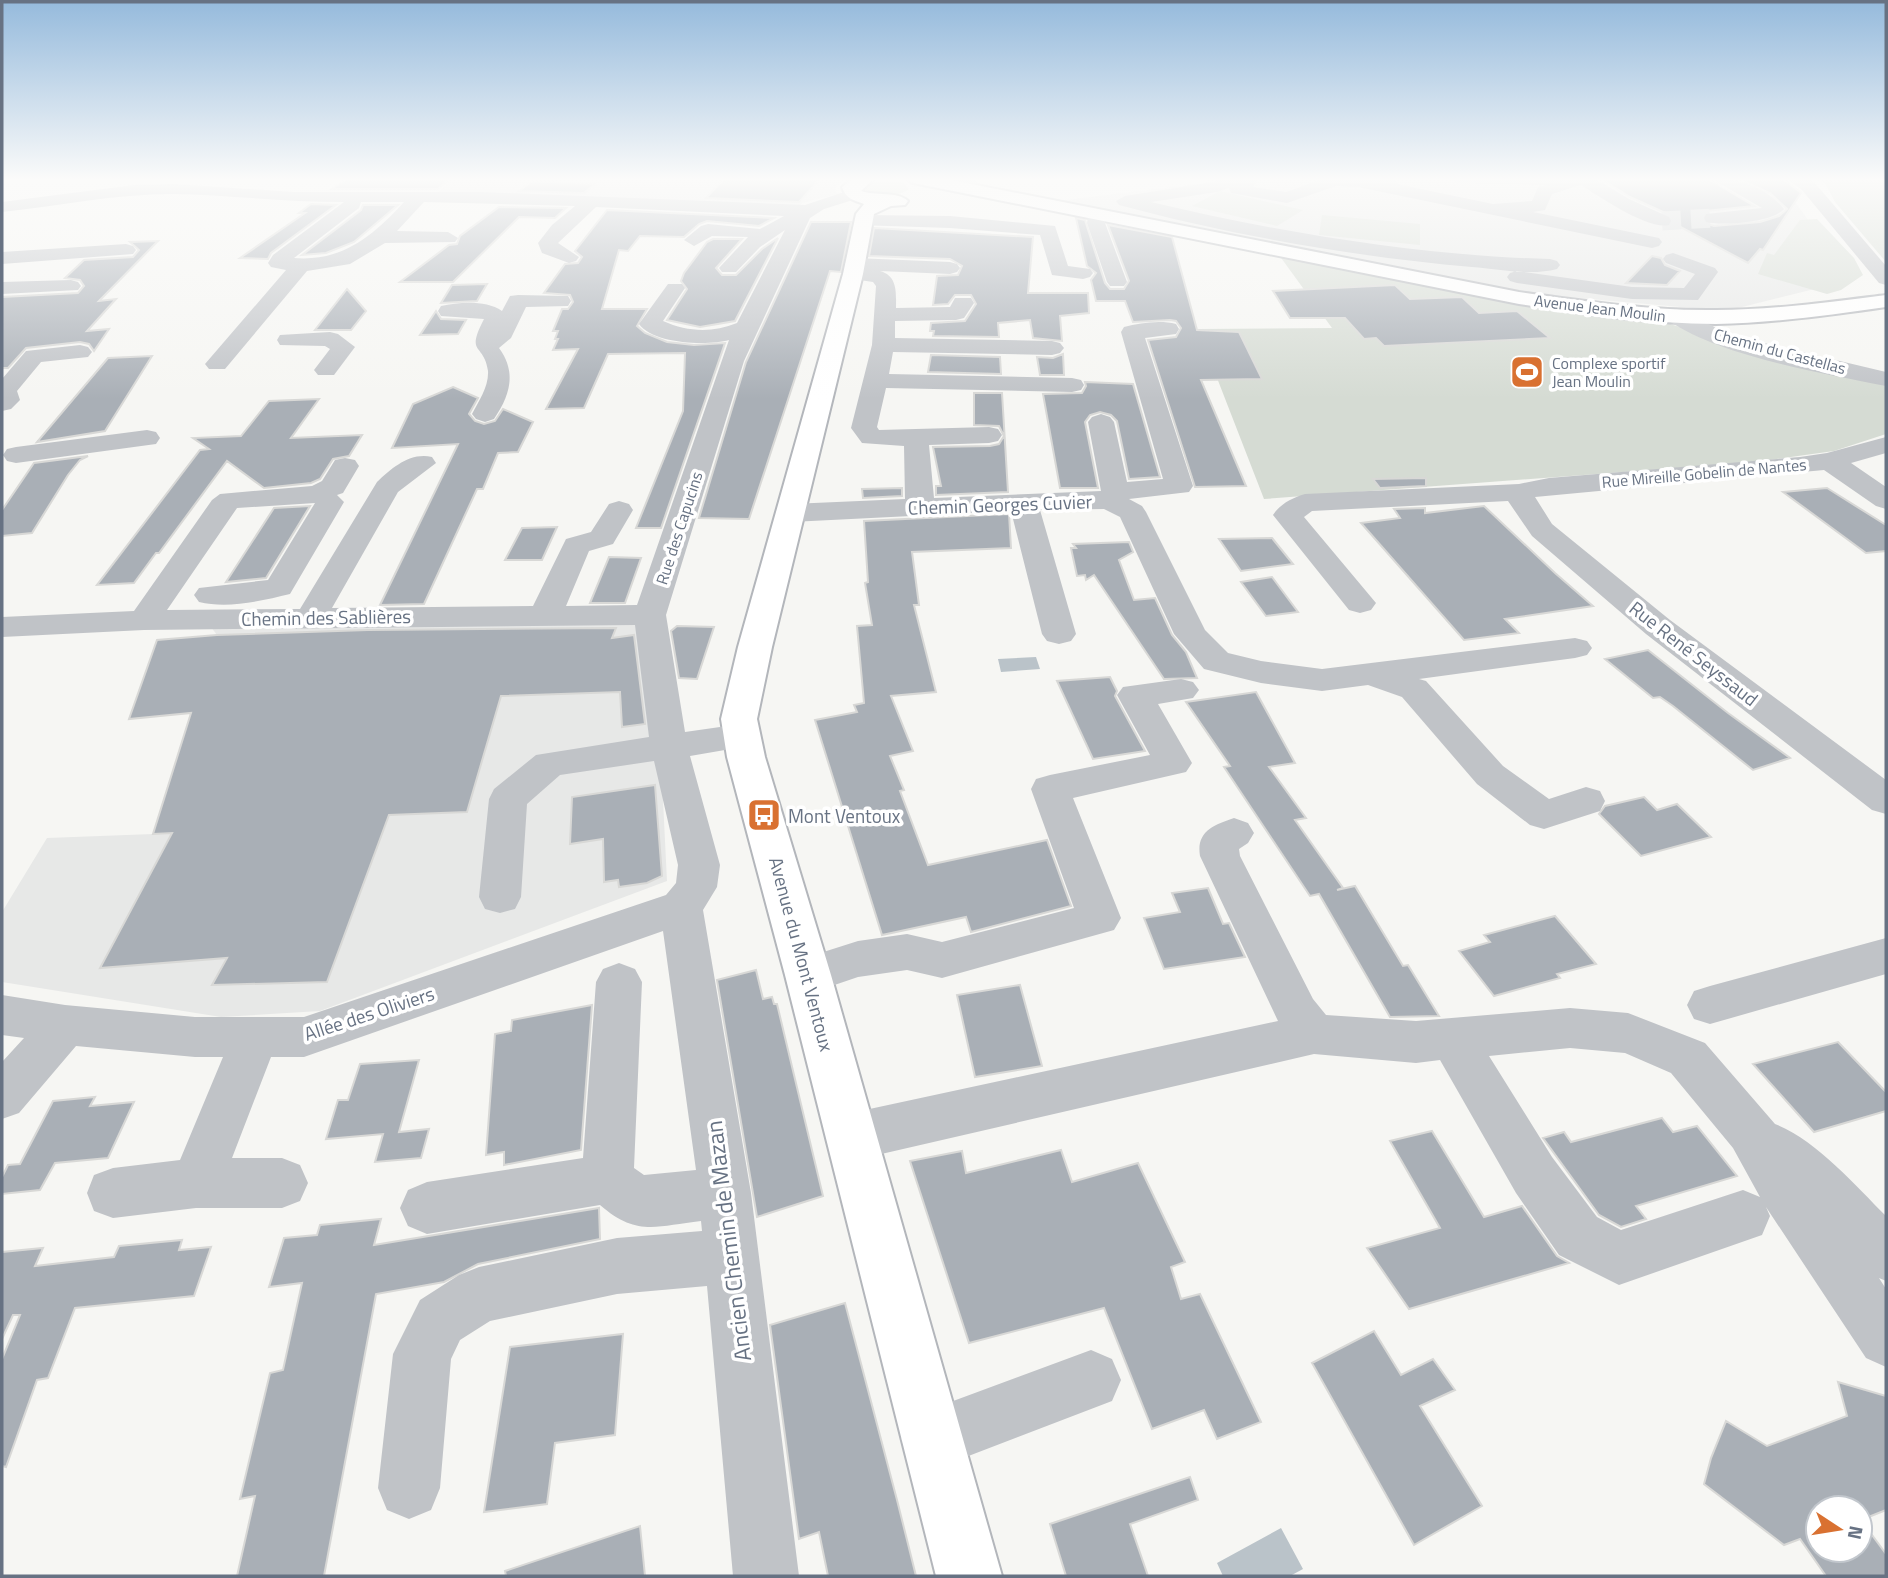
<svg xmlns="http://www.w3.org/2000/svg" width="1888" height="1578" font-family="'Titillium Web',sans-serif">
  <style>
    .built { fill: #e7e8e7 }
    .green { fill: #d5dbd3 }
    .water { fill: #bac3c9 }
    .building { fill: #a9afb6; stroke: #d8d8d6; stroke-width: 2; fill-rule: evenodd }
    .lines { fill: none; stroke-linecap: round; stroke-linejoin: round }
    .minor-tunnel { stroke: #d2d5d7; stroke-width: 19; stroke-dasharray: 19 10; stroke-linecap: butt }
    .major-casing { stroke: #b3b6bb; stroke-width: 4 }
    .minor { fill: #c0c3c7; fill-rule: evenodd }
    .major { fill: #fff; fill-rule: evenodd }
    .labels { text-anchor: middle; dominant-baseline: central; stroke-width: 7; stroke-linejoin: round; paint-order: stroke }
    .far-street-label { font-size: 16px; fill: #677283; stroke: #fff }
    .far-poi-label { font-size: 16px; fill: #677283; stroke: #fff; text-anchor: start }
    .street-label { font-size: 19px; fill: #677283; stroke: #fff }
    .poi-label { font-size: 19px; fill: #677283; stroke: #fff; text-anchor: start }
    .near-street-label { font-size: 23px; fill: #677283; stroke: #fff }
  </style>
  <rect width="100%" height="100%" fill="#f6f6f3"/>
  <path class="built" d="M454,178H848L838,184L835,190L838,194L802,203L799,208L436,194Z
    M1201,178H1750L1793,199L1851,280L1726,311L1534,294L1058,201L1211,182Z
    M645,620L659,720L667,881L320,1011L221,1017L2,982V912L47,838L153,834L217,635L211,627Z"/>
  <path class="green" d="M1813,178H1886V262L1835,202L1825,183Z
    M888,181L904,183L909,189C898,197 874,199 864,188L871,183Z
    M1220,191L1303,210L1277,226L1192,206Z
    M1322,215L1420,224V245L1319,235Z
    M1817,219L1854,258L1863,275L1841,290L1827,294L1758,274L1767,253L1774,255L1800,220Z
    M1279,255L1536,305L1670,324L1791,361L1886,383V434L1834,451L1755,462L1264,499L1198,329L1332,328Z"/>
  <path class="water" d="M1036,657L1040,669L1001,672L998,659Z
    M1281,1528L1303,1569L1290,1576H1223L1217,1563Z"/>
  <path class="building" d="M348,178H451L438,189H332Z
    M725,178H821L799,202L706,198Z
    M1600,178H1707L1754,206L1706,211L1702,217L1704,223L1714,226L1760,222L1779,216L1787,209L1770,193L1736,178H1776L1785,180L1801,193L1763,250L1760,249L1748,263L1673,223L1670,215L1630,197Z
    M532,181L595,184L584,193L519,191Z
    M311,204L336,205L271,253L268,259L240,258L305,213H299Z
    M363,205H398L354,242L326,253L302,255L361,210Z
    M499,207L566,208L555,218L519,217L453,282H400L449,245L457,244L460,236Z
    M607,210L774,218L759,226L707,221L699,224L684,237L640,236L628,251L619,250L602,309H647L637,326L645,333L667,342L694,345L725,343L661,528H636L683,411L685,353L608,354L584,408L546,409L578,349L553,350L558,339H555L558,331H553L562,309H568L573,302L570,295L544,293L565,264L578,263L582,257L575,251Z
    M1076,218L1085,220L1105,283L1110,289H1124L1129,281L1108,225L1172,237L1197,330L1239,332L1262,379L1201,380L1246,486L1195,487L1148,340L1176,337L1181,328L1176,321L1170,320L1133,322L1125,301H1096L1091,280L1096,273L1087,266Z
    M811,222H851L841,272L830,271L749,519L699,518L746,362Z
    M874,228L1033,237L1028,293H1088L1089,313L1060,316L1062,341L1033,338L1030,320L998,323L999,337L933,336L934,331H930L931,323L965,321L976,304L971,295H955L948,304L933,305L937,276L958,275L962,266L950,259L869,256Z
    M778,238L735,321L700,327L667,320L687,289L681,281L684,273L707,242L713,239H742L716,268L722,275H736L762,249Z
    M158,241L99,301L116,299L87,331L109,329L94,351L89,344L80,342L26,348L8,368H2V297L78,293L84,286L80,280L65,278L84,260L133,257L139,250L130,242Z
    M1652,256L1661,258L1665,265L1680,271L1667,285L1626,283Z
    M487,284L477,301L441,303L452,285Z
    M1395,285L1410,299L1462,297L1479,313L1517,311L1550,338L1384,346L1376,338L1364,339L1345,318H1290L1273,291Z
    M347,289L366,311L351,330H315Z
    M436,311L441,319L466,320L458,334L420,335Z
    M1063,354L1064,375H1040L1037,357L1053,358Z
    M931,355L1000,357L1001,374L928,372Z
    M152,356L105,431L37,442L108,358Z
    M1085,382L1133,384L1160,477L1129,479L1117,421L1111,415L1100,412L1090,415L1085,422L1098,488H1060L1043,394L1082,393L1086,386Z
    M453,387L478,398L469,414L475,421L484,424L495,421L503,409L533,422L518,452L498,453L483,489H477L424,604L380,605L458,444L392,448L413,404Z
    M974,393H1002L1008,492L936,495V486H941L933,447L990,446L999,444L1004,436L999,426L974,425Z
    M319,399L291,438L362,435L349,456L333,459L320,479L311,483L264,488L227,461L159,553H156L134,583L97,585L200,450L209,449L193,438L241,436L269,401Z
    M88,456L80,460L68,475L32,533L2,536V510L34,463Z
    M1426,478V486L1380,488L1373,479Z
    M902,488V496L863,498L862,489Z
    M1827,488L1886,525V551L1866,553L1783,492Z
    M310,506L266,578L226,582L274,508Z
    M1484,506L1555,573L1593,606L1505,619L1519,633L1464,640L1361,523L1400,518L1394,509L1425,508V513Z
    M1009,514L1011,548L912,552L919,605H914L936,692L891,696L913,751L890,756L904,790L900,791L928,865L1047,840L1071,906L971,932L966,917L882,935L815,720L857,712L854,705L864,703L857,626L872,625L865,583L868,582L864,521Z
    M557,527L542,560H505L522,528Z
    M1272,538L1293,564L1241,571L1219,539Z
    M1129,542L1133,552L1119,560L1134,600L1155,598L1172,635L1186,652L1197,678L1164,679L1094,575L1086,580L1085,575L1077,576L1071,548H1076L1073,544Z
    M609,557L641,558L625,603H590Z
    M1272,577L1298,612L1266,616L1241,582Z
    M677,626L714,627L697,679L679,678L671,631Z
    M616,628L612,638L634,635L645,724L622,727L620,692L501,696L467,812L389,815L327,982L212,985L227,958L100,968L172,833L153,834L191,713L129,719L157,640L217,635L368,630Z
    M1648,650L1728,713L1790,758L1753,770L1673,706L1660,697L1653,698L1605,659Z
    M1110,677L1117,691L1115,696L1145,751L1093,759L1057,681Z
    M1256,692L1295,763L1269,767L1306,818L1295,820L1343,888L1337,890L1355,886L1403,966L1408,965L1439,1016L1390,1017L1319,894L1310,896L1224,767L1230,766L1186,702Z
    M655,785L662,876L647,883L619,887L618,880L604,882L603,839L570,844L572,797Z
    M1644,797L1657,810L1677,804L1711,837L1641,856L1599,814L1605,806Z
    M1208,888L1223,924L1229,923L1245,957L1164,969L1144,918L1180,912L1172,893Z
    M1555,916L1596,964L1557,974L1560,978L1494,996L1459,951L1490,942L1484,935Z
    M756,970L763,999L772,997L774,1004H777L823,1196L757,1217L717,980Z
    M1020,985L1042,1066L975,1077L957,995Z
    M592,1005L581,1150L504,1165V1152L486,1155L495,1034L511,1031L512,1020Z
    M1838,1042L1886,1092V1111L1814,1132L1753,1064Z
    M419,1060L399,1132L429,1129L421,1158L375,1162L383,1134L326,1139L338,1100H348L360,1064Z
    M95,1097L90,1106L134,1102L108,1158L55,1163L40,1190L2,1194V1177L8,1165L20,1164L53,1101Z
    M1662,1118L1673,1132L1697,1126L1737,1176L1636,1206L1646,1219L1621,1227L1599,1215L1543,1138L1564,1132L1571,1142Z
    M1432,1131L1484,1217L1522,1206L1557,1256L1569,1263L1409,1309L1367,1248L1440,1228L1390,1141Z
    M1061,1150L1072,1182L1138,1163L1185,1262L1171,1267L1181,1299L1200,1294L1261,1422L1217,1439L1204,1410L1152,1429L1104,1308L969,1343L910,1161L962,1151L966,1173Z
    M599,1208L600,1239L478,1264L444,1282L376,1294L324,1576H237L255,1496L240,1499L270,1373L283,1370L302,1283L269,1287L284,1238L317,1235L320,1225L381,1219L374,1245Z
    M182,1240L179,1250L211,1247L194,1296L75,1308L48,1378L37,1380L6,1467L2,1466V1359L20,1315H13L2,1339V1252L43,1248L35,1266L114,1257L119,1246Z
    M845,1303L897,1500L916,1576H828L819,1532L799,1539L770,1325Z
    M1374,1331L1401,1375L1433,1359L1455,1390L1420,1406L1482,1506L1414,1545L1312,1363Z
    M623,1334L615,1435L555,1443L547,1504L484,1512L510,1347Z
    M1838,1382L1886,1396V1510L1861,1520L1886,1554V1576H1826L1800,1539L1784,1545L1704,1484L1711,1458L1726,1421L1767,1446L1847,1416ZM1818,1508H1860V1550H1818Z
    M1190,1477L1198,1500L1130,1524L1148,1576H1066L1050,1524Z
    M640,1526L645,1576H506L505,1571Z"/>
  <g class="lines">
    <path class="minor-tunnel" d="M1662,221L1713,218"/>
    <defs>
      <path id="major" d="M854,178H875L861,191C875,196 898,191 908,201L905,205L891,206L874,214L863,274L772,647L757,719L765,757L831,975L1002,1576H936L785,975L727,757L721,719L738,647L843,274L856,214L864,204C853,200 846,199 842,187Z
        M905,178H941L1519,292C1584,301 1650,311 1716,310C1773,310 1830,302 1886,295V307C1830,315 1773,323 1716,324C1650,324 1584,314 1519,304L913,183Z"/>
    </defs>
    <use href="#major" class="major-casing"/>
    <path class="minor" d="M949,178H978L976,182L943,190L934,185L937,181Z
      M1221,178H1258L1253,187L1286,192L1325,178H1396L1397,184L1493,204L1532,201L1538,187L1546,185L1456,183L1448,178H1594L1629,199L1669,217L1671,221L1669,225C1648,230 1600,197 1581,185L1552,194L1545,210L1533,212L1659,238L1662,242L1659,246L1652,248L1358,187L1336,186L1287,203L1231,193L1229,188L1217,192L1151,202C1276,232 1421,256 1550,259L1557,261L1560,265L1557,269C1531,276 1498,269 1472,267C1356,257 1230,235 1119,205L1116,201L1125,196L1213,182Z
      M1710,178C1736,178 1767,187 1784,209C1773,222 1723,226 1706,222L1704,218L1706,214L1762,208Z
      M1786,178H1807L1814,182L1886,266V285L1879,283L1802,190Z
      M174,184L294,192H482L805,205L853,189L862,194L859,198L824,209L810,218L744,361L666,615L685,732L741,724L754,727L759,736L754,745L690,756L720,865L717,887L703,910L751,1193L799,1576H733L707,1286L617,1294L490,1321L460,1340L451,1359L440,1488L431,1510L409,1519L387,1510L378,1488L393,1354L420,1300L459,1275L479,1267L617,1238L702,1231L701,1221C656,1226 637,1237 600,1205L427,1234L408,1226L400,1208L408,1190L427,1182L583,1158L596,982L603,969L619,963L635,969L642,982L634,1168L644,1175L696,1170L663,931L304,1057H271L232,1158H282L300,1165L308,1183L300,1201L282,1208H196L113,1218L94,1211L87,1193L94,1175L113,1168L180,1160L223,1057H195L76,1046L19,1113L2,1119V1062L24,1038L2,1035V995L65,1005L195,1017H304L666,895L676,883L678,865L654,761L560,775L527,804L521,897L515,909L500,913L485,909L479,897L489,799L494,789L536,755L649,737L635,625L144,630L2,637V617L134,611L212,500L220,494L312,486L322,481L335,460L345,458L355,460L359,466L343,493L337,495L344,502L290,594C261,601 228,609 199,602L194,595L199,588L268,580L315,503L237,508L167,610L300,609L377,482C392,468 410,452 432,457L436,463L398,492L332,608L533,606L566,539L591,532L609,504L619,501L629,504L633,510L613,544L589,551L566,606L637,605L729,340C707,346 653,344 639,324L668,284H682L685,288L663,321C688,332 712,333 737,323L785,230L760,247L736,272H722L719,268L748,237L712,236L694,246L684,240L701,226L708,224L760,229L784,216L596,207L558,243L579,257L576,261L569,263L542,253L538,243L552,225L575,206L424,202L397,231L448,232L458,238L455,242L385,243L350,264L307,271L225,369H209L205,364L286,270L271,267L268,263L273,255L344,202C286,202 229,195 172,194C115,194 58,206 2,212V202L134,185ZM361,202H404C373,236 342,262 294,258L359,208Z
      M1096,209L1105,215V223L1127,282L1124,286H1110L1107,282L1087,223L1089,211Z
      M864,215L950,216L1055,226L1068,266L1090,269L1093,273L1090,277L1083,279L1052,275L1040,235L950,228L857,225L855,221Z
      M126,244L133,246L136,250L133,254L2,264V252Z
      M1673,253L1715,268L1718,272L1698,300L1632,299L1517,283L1510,281L1507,277L1510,273L1517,271L1632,287L1684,288L1695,274L1666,263L1663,259L1666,255Z
      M855,258L950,262L957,264L960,268L957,272L950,274L880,271C898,276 896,293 896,308L950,307L955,298H971L974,303L964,318L956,320L895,321V338L1052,341L1060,343L1064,348L1060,353L1052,355L893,352L889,374L1072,378L1081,380L1084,385L1081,390L1072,392L886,388L877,427L879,430L989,427L998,429L1002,435L998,441L989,443L929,445L934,498L1101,491L1088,422L1092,417L1101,414L1110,417L1114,422L1127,482L1163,479L1121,332L1124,327C1140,323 1160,320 1176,324L1179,329L1176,334L1145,338L1193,486L1189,492L1129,499L1142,506L1146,512L1205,630L1228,653L1261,661L1322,669L1575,638L1587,641L1592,648L1587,655L1575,658L1419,679L1426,681L1503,766L1549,799L1586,787L1600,791L1605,801L1600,811L1544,829L1530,825L1477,784L1402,697L1368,685L1322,691L1261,683L1204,669L1174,634L1120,517L1104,509L1040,510L1076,634L1071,641L1059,644L1047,641L1042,634L1011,511L791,522L781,519L777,513L781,507L791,504L905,499L904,446L862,443L851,428L872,345L876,286L873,282L846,278L843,274L850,269L845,264L848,260Z
      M71,280L78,282L81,286L78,290L2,294V282Z
      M518,295L568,296L571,301L568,306L526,307L511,338L499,348C517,372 510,396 494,419L485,422L476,419L472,414C479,401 489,386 488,371C484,342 465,356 484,319L441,316L438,311L441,306C460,302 486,300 502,311L510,296Z
      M1677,309L1723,331L1752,340L1886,372V386C1822,373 1723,357 1669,321L1666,316L1669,311Z
      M330,332L338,334L355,347L334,375H318L314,370L330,349L325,346L280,345L277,340L280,335Z
      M80,345L88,347L92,352L88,357L41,362L17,391L20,400L11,409L2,411V379L26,351Z
      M147,430L156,432L160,438L156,444L16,463L7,461L3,455L7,449L16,447Z
      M1886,437V453L1851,463L1886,487V509L1876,506L1824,470L1535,497L1552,524L1670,620L1886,780V814L1872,810L1646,634L1532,536L1508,501L1312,511L1304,517L1376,603L1371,610L1360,613L1349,610L1273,515C1280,504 1292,498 1305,494L1519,484L1549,478L1800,457L1827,453Z
      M1181,679L1193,682L1199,690L1193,698L1158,704L1192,763L1186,772L1073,798L1121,918L1114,930L942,978L907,970L858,977L808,994L792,988L785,975L792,962L858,941L907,934L942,942L1074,908L1031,789L1036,779L1050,775L1150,755L1117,695L1123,687Z
      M1234,818L1248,823L1254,833L1248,843L1239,849L1240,856L1313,999L1326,1015L1416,1021L1570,1008L1628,1013L1705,1043L1775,1124C1816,1140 1855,1185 1886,1216V1281L1879,1278L1886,1289V1367L1866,1358L1766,1207L1770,1216L1762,1235L1619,1285L1559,1255L1516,1193L1440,1060L1416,1063L1314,1054L851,1161L833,1154L826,1137L833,1120L851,1113L1278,1021L1200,856C1196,832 1213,825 1234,818ZM1570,1048L1625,1053L1671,1073L1733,1148L1760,1197L1743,1190L1621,1230L1597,1217L1552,1157L1489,1056Z
      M1886,938V974L1710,1024L1694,1019L1687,1005L1694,991L1710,986Z
      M1091,1350L1112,1359L1121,1380L1112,1401L932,1470L910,1461L901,1439L910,1417Z"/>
    <use href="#major" class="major"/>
  </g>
  <linearGradient id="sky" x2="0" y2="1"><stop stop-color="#95badc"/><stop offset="0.45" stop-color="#fbfbfa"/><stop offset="1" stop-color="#fbfbfa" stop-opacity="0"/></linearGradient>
  <rect width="1888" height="399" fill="url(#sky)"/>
  <defs>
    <symbol id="stadium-square" viewBox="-11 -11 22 22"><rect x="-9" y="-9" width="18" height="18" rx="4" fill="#d97131" stroke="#fff"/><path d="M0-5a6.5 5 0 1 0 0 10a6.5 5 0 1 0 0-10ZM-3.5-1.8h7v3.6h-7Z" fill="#fff"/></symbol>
    <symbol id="bus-square" viewBox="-11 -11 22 22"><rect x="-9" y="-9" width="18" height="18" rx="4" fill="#d97131" stroke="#fff"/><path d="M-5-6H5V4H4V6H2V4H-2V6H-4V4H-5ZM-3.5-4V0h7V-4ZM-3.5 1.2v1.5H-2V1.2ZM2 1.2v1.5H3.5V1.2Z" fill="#fff"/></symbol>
  </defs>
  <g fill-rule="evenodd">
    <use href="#stadium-square" x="1508" y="353" width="38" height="38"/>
    <use href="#bus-square" x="745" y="796" width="38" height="38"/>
  </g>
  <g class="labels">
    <g class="far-street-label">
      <text transform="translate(1600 308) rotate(7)">Avenue Jean Moulin</text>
      <text transform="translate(1780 351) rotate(15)">Chemin du Castellas</text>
      <text transform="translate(1704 473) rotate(-5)">Rue Mireille Gobelin de Nantes</text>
      <text transform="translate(679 528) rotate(-72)">Rue des Capucins</text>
    </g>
    <g class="far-poi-label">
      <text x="1552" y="363">Complexe sportif<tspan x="1552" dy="18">Jean Moulin</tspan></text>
    </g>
    <g class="street-label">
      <text transform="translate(1000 504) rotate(-2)">Chemin Georges Cuvier</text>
      <text transform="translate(326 617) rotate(-1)">Chemin des Sablières</text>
      <text transform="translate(1694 653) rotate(38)">Rue René Seyssaud</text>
      <text transform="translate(802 954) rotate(75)">Avenue du Mont Ventoux</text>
      <text transform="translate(369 1013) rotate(-18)">Allée des Oliviers</text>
    </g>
    <g class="poi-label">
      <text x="788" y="815">Mont Ventoux</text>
    </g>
    <g class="near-street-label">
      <text transform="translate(728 1241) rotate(-97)">Ancien Chemin de Mazan</text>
    </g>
  </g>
  <rect width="1888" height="1578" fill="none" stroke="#677283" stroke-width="7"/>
  <g transform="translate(1839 1529) rotate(102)"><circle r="33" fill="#ffffff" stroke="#c2c7cd" stroke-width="2"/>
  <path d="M0-5L12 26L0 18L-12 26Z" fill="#d97131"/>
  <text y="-10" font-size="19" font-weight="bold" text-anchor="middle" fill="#677283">N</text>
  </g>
</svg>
